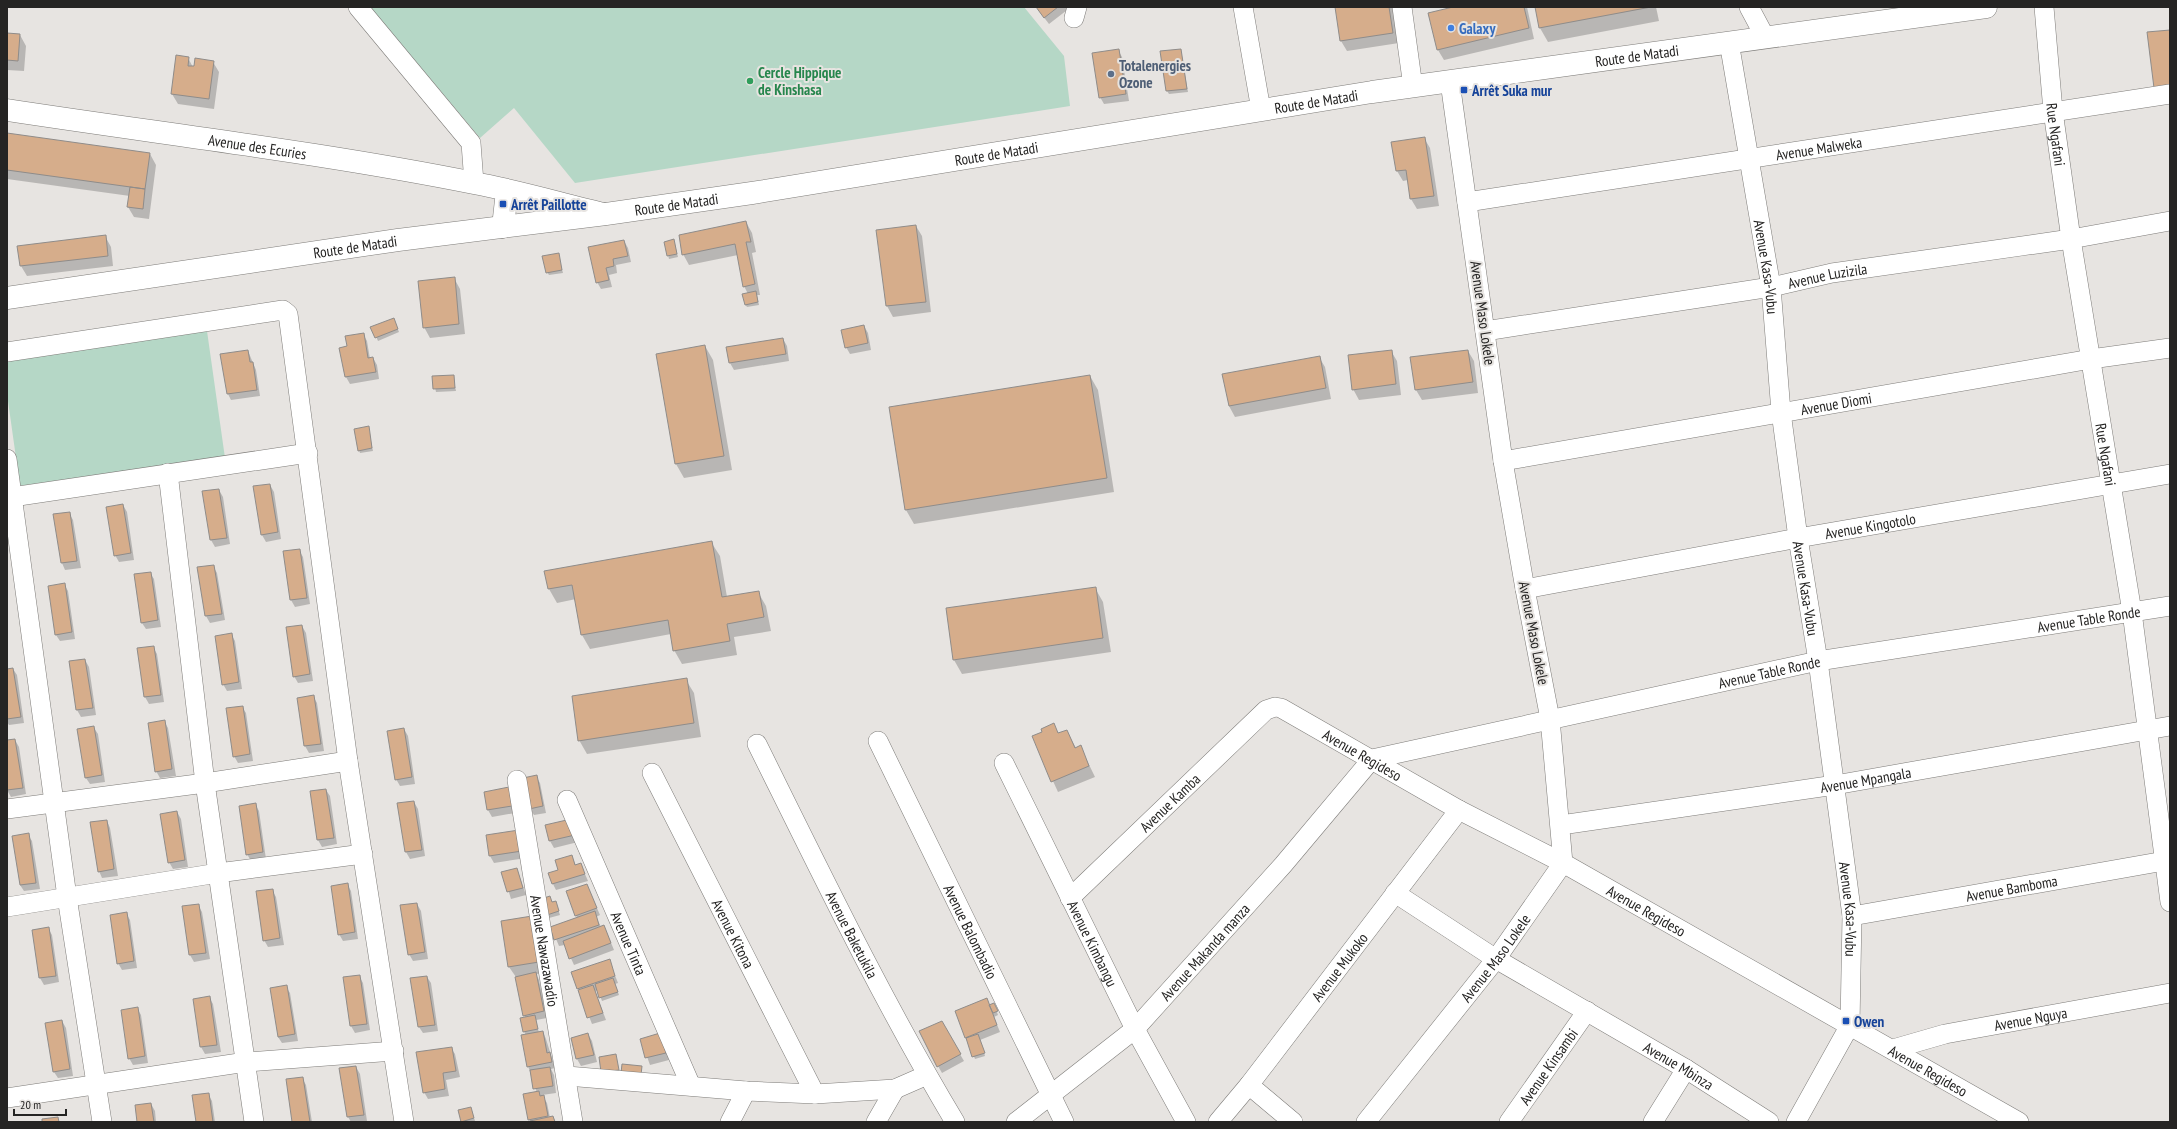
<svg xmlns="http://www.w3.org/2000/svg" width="2177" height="1129" font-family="'PT Sans Narrow',sans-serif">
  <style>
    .garden { fill: #b5d7c6 }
    .shadow { fill: #0003 }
    .building { fill: #d6ad8b; stroke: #8f8c8a }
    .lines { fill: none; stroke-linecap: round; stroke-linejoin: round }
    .minor-casing { stroke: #7e7c79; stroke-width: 20 }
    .tertiary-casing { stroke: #7e7c79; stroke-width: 23 }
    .primary-casing { stroke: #7e7c79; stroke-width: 23 }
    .minor { stroke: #fff; stroke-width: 19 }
    .tertiary { stroke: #fff; stroke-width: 22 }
    .primary { stroke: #fff; stroke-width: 22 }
    .shop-dot { fill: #3f7fe0; stroke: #e7e4e1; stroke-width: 1.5 }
    .service-dot { fill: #5c6f8a; stroke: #e7e4e1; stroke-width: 1.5 }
    .leisure-dot { fill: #2e9e5b; stroke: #e7e4e1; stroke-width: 1.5 }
    .transit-dot { fill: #1a4fb4; stroke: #e7e4e1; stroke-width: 1.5 }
    .labels { text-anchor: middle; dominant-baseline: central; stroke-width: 4; stroke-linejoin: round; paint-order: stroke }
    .shop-label { font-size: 15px; font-weight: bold; fill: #366cbe; stroke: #e7e4e1; text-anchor: start }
    .street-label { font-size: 15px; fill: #252423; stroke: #e7e4e1 }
    .service-label { font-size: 15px; font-weight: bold; fill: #4e5e75; stroke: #e7e4e1; text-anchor: start }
    .leisure-label { font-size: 15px; font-weight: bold; fill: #27864d; stroke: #e7e4e1; text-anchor: start }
    .transit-label { font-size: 15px; font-weight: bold; fill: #164399; stroke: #e7e4e1; text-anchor: start }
  </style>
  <rect width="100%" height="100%" fill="#e7e4e1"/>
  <path class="garden" d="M370,7H1024L1064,56L1070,106L575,183L514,108L480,138Z
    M207,331L225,458L20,486L7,394V359Z"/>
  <path class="shadow" d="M1036,7H1071L1049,24Z
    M1336,7H1393L1399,43L1347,51L1341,41Z
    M1457,7H1527L1534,39L1444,60L1438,50L1429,14Z
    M1536,7H1656L1659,21L1548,42L1540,28Z
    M7,34L20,35L26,46L24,71L7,70Z
    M1118,50L1122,57L1129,101L1104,104L1100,97Z
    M1181,50L1188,92L1169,94L1167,91Z
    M188,58L194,69L213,62L219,72L214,109L178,104L172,94Z
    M7,134L150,154L156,165L149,219L134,217L128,207L130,196L7,179Z
    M1424,138L1430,148L1439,206L1417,209L1411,199L1408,180L1403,181L1397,171Z
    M746,222L752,233L756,252L752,253L760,295H757L759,305L747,307L745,304L748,294L744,286L738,255L689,265L683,254Z
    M916,226L922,236L931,312L893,317L887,306L877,231Z
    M105,236L111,247L113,266L27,276L21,266L18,247Z
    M674,240L678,257L669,259L665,242Z
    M624,241L628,248L631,262L616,265L617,273L609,275L612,287L601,289L597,282L590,248Z
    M558,254L563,273L549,275L547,272Z
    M454,278L460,289L465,334L430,338L424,327Z
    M395,322L399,332L378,341L372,327Z
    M864,326L868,333L871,350L850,354L846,347Z
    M363,334L367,341L370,359L373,358L377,365L379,379L350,384L346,377L340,348L348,347Z
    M783,339L787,346L789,361L734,370L730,363L727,347Z
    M705,346L713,360L732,470L684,478L676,464L657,355Z
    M248,351L256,370L260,396L231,400L228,394Z
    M1391,351L1397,361L1401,395L1359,400L1353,389Z
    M1468,351L1474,361L1478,393L1422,400L1416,390Z
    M1319,357L1325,367L1331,399L1235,417L1229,406L1224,375Z
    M453,376L456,391L436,392L433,377Z
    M1090,376L1098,390L1114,492L914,524L906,510Z
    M368,427L373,451L360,453L359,450Z
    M270,485L274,492L281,539L266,542L262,535Z
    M219,490L223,497L230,544L215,547L211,540Z
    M123,505L127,512L134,560L119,562L115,555Z
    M69,513L73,520L81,568L65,570L62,563L54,515Z
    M711,542L720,556L727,597L758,592L766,606L771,631L734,637L737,655L682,664L674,650L671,634L590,649L582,635L576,599L557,603L549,589L546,572Z
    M299,550L303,557L310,604L295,607L291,600L284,552Z
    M213,566L217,573L225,620L210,623L206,616Z
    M150,573L154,579L161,627L146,629L142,623Z
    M64,584L68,591L75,639L60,641L56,635Z
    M1095,588L1103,602L1111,652L962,674L954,660Z
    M302,626L306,633L313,681L298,683L294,676Z
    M231,634L235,641L242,689L227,691L223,684Z
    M153,647L157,654L164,702L149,704L145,697L138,649Z
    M85,660L89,667L96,715L81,717L77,710L70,662Z
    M13,669L17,675L24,723L9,725L7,722V670Z
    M686,680L694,693L701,737L587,754L579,740Z
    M313,696L317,703L324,751L309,753L305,746L298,698Z
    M242,707L246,713L253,761L238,763L234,756Z
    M164,721L168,728L176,776L160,778L156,771Z
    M1053,724L1059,734L1067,731L1076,748L1080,746L1095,777L1058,792L1033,737L1043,732Z
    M94,728L98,734L105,782L90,784L86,778Z
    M404,729L408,736L415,784L400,786L396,779Z
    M15,740L19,747L26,794L11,797L7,790V741Z
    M536,776L540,783L546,813L534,815L530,809Z
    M326,790L330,796L337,844L322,847L318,840Z
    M485,792L512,795L515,813L492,817L488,810Z
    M414,802L418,809L425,856L410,859L406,852Z
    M255,804L259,811L266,859L251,861L247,854Z
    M177,812L181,819L188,867L173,869L169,862Z
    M571,820L578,842L554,848L550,841L547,826Z
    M107,821L110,828L118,876L102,878L99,871Z
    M518,831L526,858L494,863L490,856L487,836Z
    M28,835L32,841L40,889L24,891L20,885Z
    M572,856L576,866L581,865L588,881L556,890L553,884L559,871Z
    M517,869L526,895L511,899L503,873Z
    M347,884L351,891L358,939L343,941L339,934Z
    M587,885L600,915L596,917L601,927L604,926L607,933L614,950L574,965L565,945L559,946L551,927L577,918L568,892Z
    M272,890L276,897L284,945L268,947L264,940Z
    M550,898L553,903L557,906L560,915L549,918L548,915Z
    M417,904L421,911L428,959L413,961L409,954Z
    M198,905L202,912L210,959L194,962L190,955L183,907Z
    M126,913L130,920L137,968L122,970L118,963Z
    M532,917L545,973L536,974L539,980L547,1018L536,1020L539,1033L543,1032L546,1039L555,1068L551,1069L554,1075L556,1093L542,1095L547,1103L550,1118L553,1117L556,1122H531L529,1120L537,1093L528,1066L526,1036L524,1031L525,1018L516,977L509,967Z
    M48,928L52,935L59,982L44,985L40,978L33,930Z
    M609,960L618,983L615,984L619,995L602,1001L598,990L595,991L606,1020L592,1024L578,988Z
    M359,976L363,983L370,1030L355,1033L351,1026Z
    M427,977L431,983L438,1031L423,1033L419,1027Z
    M286,987L290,993L298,1041L282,1043L278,1037Z
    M209,997L213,1004L221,1052L205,1054L201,1047L194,1000Z
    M990,1005L995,1007L998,1015L994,1017L1000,1032L980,1040L985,1056L975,1059L956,1012Z
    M137,1008L141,1015L148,1063L133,1065L129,1058Z
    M62,1021L66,1028L73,1076L58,1078L54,1072Z
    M941,1022L964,1061L942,1073L938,1066Z
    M588,1034L592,1041L597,1062L581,1066L577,1059L572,1038Z
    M641,1040L664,1041L669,1060L650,1065Z
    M451,1048L455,1054L460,1077L446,1080L449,1096L428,1099L424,1092Z
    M356,1067L360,1074L367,1121L362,1122H351L348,1117Z
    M302,1078L306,1085L312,1122H293Z
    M208,1094L212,1101L215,1122H197Z
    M151,1104L155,1111L156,1122H138Z
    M459,1111H472L475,1121L462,1122Z"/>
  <path class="building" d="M1036,7H1058L1044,18Z
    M1335,7H1389L1393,33L1340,41Z
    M1453,7H1524L1529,28L1437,50L1428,13Z
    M1535,7H1651L1539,28Z
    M2170,30V86L2154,88L2147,32Z
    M7,33L20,34L18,61L7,60Z
    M1119,49L1126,94L1099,98L1092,53Z
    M1181,49L1187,89L1166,91L1160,51Z
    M176,55L189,57L188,66H194L195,58L214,61L209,99L171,94Z
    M7,133L150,153L145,189L7,170Z
    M1425,137L1434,196L1410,199L1406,170L1396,171L1391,142Z
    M130,187L145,189L143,209L127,207Z
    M746,221L751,242H746L755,284L743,287L735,244L682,255L679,235Z
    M916,225L926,302L886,306L876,230Z
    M106,235L108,256L20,266L17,246Z
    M674,239L677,254L667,256L664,242Z
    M624,240L628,256L613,259L614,266L606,268L609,280L596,283L588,247Z
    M559,253L562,270L546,273L542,256Z
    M455,277L459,324L423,328L418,281Z
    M756,291L758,302L745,305L742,294Z
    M394,318L398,329L375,338L370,327Z
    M864,325L868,343L845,348L841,330Z
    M364,333L368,358L373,357L376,372L345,377L339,348L347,346L345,336Z
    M783,338L786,354L729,363L726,347Z
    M705,345L724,456L675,464L656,354Z
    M248,350L250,362H253L257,390L227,394L220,354Z
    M1392,350L1396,384L1352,390L1348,355Z
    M1468,350L1473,382L1415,390L1410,357Z
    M1320,356L1326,388L1229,406L1222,374Z
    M454,375L455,388L433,389L432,376Z
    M1090,375L1107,478L905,510L889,407Z
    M369,426L372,448L358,451L354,429Z
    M270,484L278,532L261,535L253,486Z
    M219,489L227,538L210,540L202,491Z
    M123,504L131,553L114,556L106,507Z
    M70,512L77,561L61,563L53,514Z
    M712,541L722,597L759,591L764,617L727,624L730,641L673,651L668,620L581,635L572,585L548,589L544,571Z
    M300,549L307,598L290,600L283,551Z
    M214,565L222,614L205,616L197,567Z
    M151,572L158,620L141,623L134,574Z
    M65,583L72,632L55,635L48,586Z
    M1096,587L1103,638L953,660L946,608Z
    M302,625L310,674L293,677L286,627Z
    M232,633L239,682L222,685L215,636Z
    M154,646L161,695L144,697L137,648Z
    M85,659L93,708L76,710L69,661Z
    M13,668L21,717L7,719V669Z
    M687,678L694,723L578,741L572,696Z
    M314,695L321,744L304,746L297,698Z
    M243,706L250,754L233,757L226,708Z
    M165,720L172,769L155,772L148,723Z
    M1054,723L1058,733L1067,730L1075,748L1081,745L1089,766L1051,782L1032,736L1042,732L1041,729Z
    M94,726L102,775L85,778L77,729Z
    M404,728L412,777L395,780L387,731Z
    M15,739L23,788L7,790V740Z
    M537,775L543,806L529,809L523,778Z
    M509,787L512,806L487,810L484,792Z
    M326,789L334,838L317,840L310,791Z
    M414,801L422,850L405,852L397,803Z
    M256,803L263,852L246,855L239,806Z
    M177,811L185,860L168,863L160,814Z
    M571,819L575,835L549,841L545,825Z
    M107,820L114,869L98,872L90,822Z
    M519,830L522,851L489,856L486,835Z
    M29,833L36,883L20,885L12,836Z
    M572,855L575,865L581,863L585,874L552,884L548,873L558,870L555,860Z
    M517,868L523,888L507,892L501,872Z
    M348,883L355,932L338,935L331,886Z
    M587,884L597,908L575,916L566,891Z
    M273,889L280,938L263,941L256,891Z
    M550,896L552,902L556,901L559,911L547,915L541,899Z
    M417,903L425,952L408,955L400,905Z
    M199,904L206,953L189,955L182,906Z
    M595,911L599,925L554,940L550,927Z
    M127,912L134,961L117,964L110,915Z
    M532,916L539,962L508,967L501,921Z
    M604,925L611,943L569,959L563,941Z
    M49,927L56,976L39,978L32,930Z
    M610,959L615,976L577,989L571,972Z
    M536,972L544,1011L523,1016L515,977Z
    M360,975L367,1024L350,1026L343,977Z
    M427,976L435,1025L418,1027L410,978Z
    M613,978L618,992L599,998L595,984Z
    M287,985L295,1034L278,1037L270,988Z
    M593,985L603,1013L587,1018L578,990Z
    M210,996L217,1045L200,1047L193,999Z
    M987,998L997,1025L965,1038L955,1011Z
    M994,1003L998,1011L993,1013L989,1005Z
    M138,1007L145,1056L128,1059L121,1010Z
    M535,1015L538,1029L523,1032L520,1018Z
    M62,1020L70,1069L53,1072L45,1023Z
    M942,1021L961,1054L937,1067L919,1031Z
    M543,1031L547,1053L550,1052L552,1062L527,1067L521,1035Z
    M588,1033L594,1055L576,1059L571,1038Z
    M660,1033L666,1053L645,1058L640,1039Z
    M978,1034L985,1053L972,1057L966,1038Z
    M452,1047L456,1071L443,1073L445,1089L423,1093L416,1052Z
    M616,1054L619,1070L601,1072L599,1057Z
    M622,1064L642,1066L641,1075L621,1073Z
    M356,1066L364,1115L347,1117L339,1068Z
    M550,1067L553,1086L533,1089L530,1070Z
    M303,1077L310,1122H292L286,1079Z
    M539,1091L540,1096L544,1095L548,1116L528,1120L523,1094Z
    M209,1093L213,1122H196L192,1095Z
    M151,1103L154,1122H137L135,1105Z
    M471,1107L474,1118L461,1122L458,1110Z
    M553,1116L555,1122H531L530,1121Z
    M58,1117L59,1122H42V1119Z"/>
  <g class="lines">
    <defs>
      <g id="minor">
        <path d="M358,7L471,143L474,183"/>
        <path d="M1243,7L1261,110"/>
        <path d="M1402,7L1413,87"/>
        <path d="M1749,7L1765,37"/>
        <path id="s1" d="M2044,7L2053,111L2071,239L2132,612L2170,902"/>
        <path d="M1074,18L1077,7"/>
        <path id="s2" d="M1729,42L1771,287L1781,412L1798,538L1818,661L1852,916L1850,1025L1796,1122"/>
        <path id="s3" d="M1467,202L2170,94"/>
        <path id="s4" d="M1485,331L1771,287L1832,273L2071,239L2170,221"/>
        <path d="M7,352L283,310L288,314L348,761L404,1122"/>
        <path d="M7,459L67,897L102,1122"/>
        <path id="s5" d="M1503,461L2091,359L2170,348"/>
        <path d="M168,473L205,783L254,1122"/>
        <path d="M7,501L12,497L308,453"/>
        <path id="s6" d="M1525,589L1798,538L2170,474"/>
        <path id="s7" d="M878,741L1064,1122"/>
        <path id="s8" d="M757,744C820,871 882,1000 955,1122"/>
        <path id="s9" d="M1004,763L1135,1029L1186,1122"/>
        <path id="s10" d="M652,773L815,1094"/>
        <path id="s11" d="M517,780L573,1122"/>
        <path id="s12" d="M567,800L691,1086"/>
        <path d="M7,809L205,783L348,761"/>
        <path id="s13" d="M1561,825L1835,785L2170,726"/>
        <path id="s14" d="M1395,893L1496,959L1686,1069L1769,1122"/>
        <path id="s15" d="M1070,898L1266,710L1275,707L1281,708L1459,810L1563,863L2019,1122"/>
        <path d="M7,907L218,873L363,854"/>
        <path id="s16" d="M1852,916L2170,860"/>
        <path id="s17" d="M1893,1049L1945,1034L2170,993"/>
        <path d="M567,1076L746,1091L815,1094L895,1089L927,1075"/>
        <path d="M1249,1085L1293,1122"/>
        <path d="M7,1098L246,1062L394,1051"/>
        <path d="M730,1122L746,1091"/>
        <path d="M876,1122L895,1089"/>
        <path id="s18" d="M1016,1122L1135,1029L1283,865L1372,759L1818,661L2170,606"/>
        <path id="s19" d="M1218,1122L1249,1085L1459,810"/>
        <path id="s20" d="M1366,1122L1496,959L1563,863L1550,719L1525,589L1503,461L1450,82"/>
        <path id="s21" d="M1509,1122L1587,1011"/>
        <path d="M1653,1122L1686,1069"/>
      </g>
      <g id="tertiary">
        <path id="s22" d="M7,110C163,134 319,152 474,183C518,191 561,204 604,214"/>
        <path d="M503,227L507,191"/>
      </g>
      <g id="primary">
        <path id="s23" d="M7,298L398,240L606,214L752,193L1372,92L1986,7"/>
      </g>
    </defs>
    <use href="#minor" class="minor-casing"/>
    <use href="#tertiary" class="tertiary-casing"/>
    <use href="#primary" class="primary-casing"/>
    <use href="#minor" class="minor"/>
    <use href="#tertiary" class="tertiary"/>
    <use href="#primary" class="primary"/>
  </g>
  <circle class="shop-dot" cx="1451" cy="28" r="4"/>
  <circle class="service-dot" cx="1111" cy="74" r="4"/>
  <circle class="leisure-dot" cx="750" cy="81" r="4"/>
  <g class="transit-dot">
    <rect x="1460" y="86" width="8" height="8" rx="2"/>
    <rect x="499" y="200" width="8" height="8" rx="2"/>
    <rect x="1842" y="1017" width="8" height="8" rx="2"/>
  </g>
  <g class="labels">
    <g class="shop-label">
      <text x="1459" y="28">Galaxy</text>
    </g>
    <g class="street-label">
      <text stroke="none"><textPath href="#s23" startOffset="1648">Route de Matadi</textPath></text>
      <text stroke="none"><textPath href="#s23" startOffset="1324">Route de Matadi</textPath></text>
      <text stroke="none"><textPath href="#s1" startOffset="128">Rue Ngafani</textPath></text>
      <text stroke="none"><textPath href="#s22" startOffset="253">Avenue des Ecuries</textPath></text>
      <text stroke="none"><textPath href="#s3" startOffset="356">Avenue Malweka</textPath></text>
      <text stroke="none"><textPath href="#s23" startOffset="1000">Route de Matadi</textPath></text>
      <text stroke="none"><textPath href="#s23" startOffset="676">Route de Matadi</textPath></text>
      <text stroke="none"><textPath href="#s23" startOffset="352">Route de Matadi</textPath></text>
      <text stroke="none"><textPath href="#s2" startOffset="228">Avenue Kasa-Vubu</textPath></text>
      <text stroke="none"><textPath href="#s4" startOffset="347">Avenue Luzizila</textPath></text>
      <text transform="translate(1483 313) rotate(82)">Avenue Maso Lokele</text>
      <text stroke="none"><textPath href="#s5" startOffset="338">Avenue Diomi</textPath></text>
      <text stroke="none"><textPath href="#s1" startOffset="452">Rue Ngafani</textPath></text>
      <text stroke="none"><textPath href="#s6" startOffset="351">Avenue Kingotolo</textPath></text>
      <text stroke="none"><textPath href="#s2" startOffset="552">Avenue Kasa-Vubu</textPath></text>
      <text stroke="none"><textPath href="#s18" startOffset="1241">Avenue Table Ronde</textPath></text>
      <text transform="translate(1534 633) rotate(79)">Avenue Maso Lokele</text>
      <text stroke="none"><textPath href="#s18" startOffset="917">Avenue Table Ronde</textPath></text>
      <text stroke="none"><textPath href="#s15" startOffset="381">Avenue Regideso</textPath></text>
      <text stroke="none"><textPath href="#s13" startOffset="308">Avenue Mpangala</textPath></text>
      <text stroke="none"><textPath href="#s15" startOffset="138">Avenue Kamba</textPath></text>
      <text stroke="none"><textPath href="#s16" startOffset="162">Avenue Bamboma</textPath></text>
      <text stroke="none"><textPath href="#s2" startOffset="876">Avenue Kasa-Vubu</textPath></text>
      <text stroke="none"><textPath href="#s15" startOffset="705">Avenue Regideso</textPath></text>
      <text stroke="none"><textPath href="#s7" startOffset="212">Avenue Balombadio</textPath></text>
      <text stroke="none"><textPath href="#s10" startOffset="180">Avenue Kitona</textPath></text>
      <text stroke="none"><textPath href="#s8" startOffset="213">Avenue Baketukila</textPath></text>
      <text stroke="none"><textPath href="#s12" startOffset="156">Avenue Tinta</textPath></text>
      <text stroke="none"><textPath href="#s9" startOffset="201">Avenue Kimbangu</textPath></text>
      <text stroke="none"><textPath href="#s11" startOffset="173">Avenue Nawazawadio</textPath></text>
      <text stroke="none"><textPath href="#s18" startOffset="255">Avenue Makanda manza</textPath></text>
      <text stroke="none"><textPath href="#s20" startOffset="209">Avenue Maso Lokele</textPath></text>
      <text stroke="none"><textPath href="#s19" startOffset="197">Avenue Mukoko</textPath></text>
      <text stroke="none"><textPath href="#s17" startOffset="141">Avenue Nguya</textPath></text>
      <text stroke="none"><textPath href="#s14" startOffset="332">Avenue Mbinza</textPath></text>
      <text stroke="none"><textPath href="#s21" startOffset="68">Avenue Kinsambi</textPath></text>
      <text stroke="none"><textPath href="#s15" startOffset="1029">Avenue Regideso</textPath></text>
    </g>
    <g class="service-label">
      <text x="1119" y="65">Totalenergies<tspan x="1119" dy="17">Ozone</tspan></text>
    </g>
    <g class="leisure-label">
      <text x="758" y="72">Cercle Hippique<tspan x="758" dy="17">de Kinshasa</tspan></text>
    </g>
    <g class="transit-label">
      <text x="1472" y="90">Arrêt Suka mur</text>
      <text x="511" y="204">Arrêt Paillotte</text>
      <text x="1854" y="1021">Owen</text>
    </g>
  </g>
  <rect width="2177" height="1129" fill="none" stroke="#252423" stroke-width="16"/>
  <path d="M14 1109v6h52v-6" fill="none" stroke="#252423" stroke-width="2"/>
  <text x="20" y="1109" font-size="12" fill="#252423" stroke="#e7e4e1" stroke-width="3" paint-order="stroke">20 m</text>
</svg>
